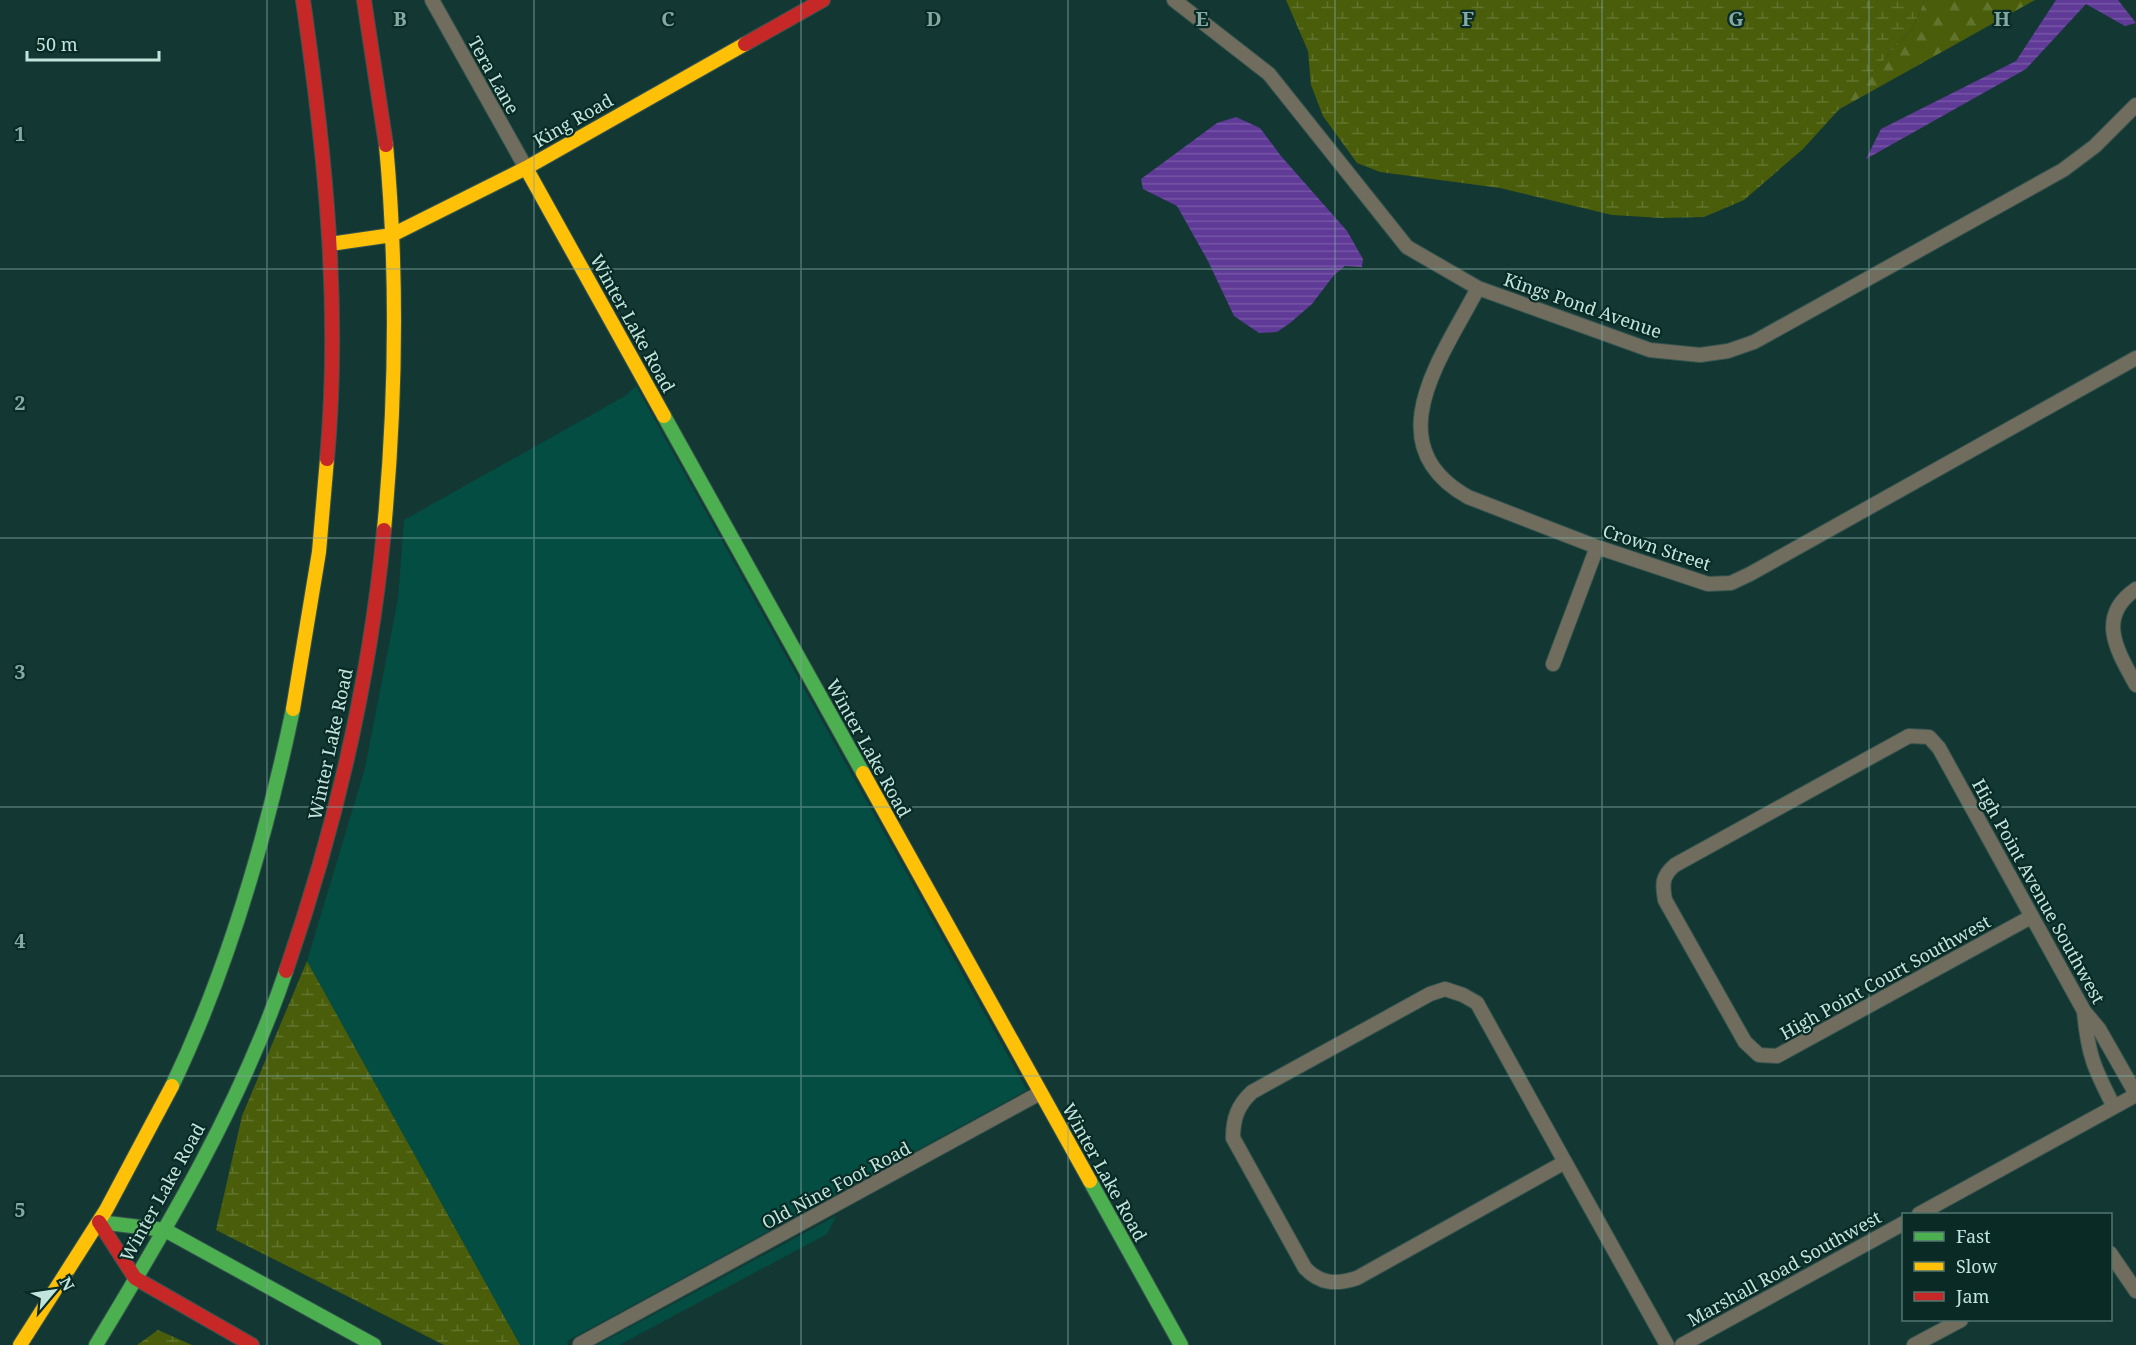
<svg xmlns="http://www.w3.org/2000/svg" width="2136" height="1345" font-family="'Noto Serif',serif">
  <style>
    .built { fill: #034d43 }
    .forest { fill: url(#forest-firs) }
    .wetland { fill: url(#wetland-marsh) }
    .water { fill: url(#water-rules) }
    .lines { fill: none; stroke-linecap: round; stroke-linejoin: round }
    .street-casing { stroke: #36544f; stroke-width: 16 }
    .fast-casing { stroke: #36544f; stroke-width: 16 }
    .slow-casing { stroke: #36544f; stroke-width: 16 }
    .jam-casing { stroke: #36544f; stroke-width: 16 }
    .street { stroke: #716d5e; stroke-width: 14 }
    .fast { stroke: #4caf50; stroke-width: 14 }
    .slow { stroke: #ffc107; stroke-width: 14 }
    .jam { stroke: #c62828; stroke-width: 14 }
    .grid { fill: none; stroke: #84a8a2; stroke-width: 1.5; stroke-opacity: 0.55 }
    .labels { text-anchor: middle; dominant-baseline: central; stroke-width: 4.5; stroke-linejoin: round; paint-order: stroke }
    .street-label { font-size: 18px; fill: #c1e5dd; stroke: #092a25 }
    .grid-label { font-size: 20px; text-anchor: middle; font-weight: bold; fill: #84a8a2; stroke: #092a25; stroke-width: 4.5; stroke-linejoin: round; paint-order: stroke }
  </style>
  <defs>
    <pattern id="forest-firs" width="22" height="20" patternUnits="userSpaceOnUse" patternTransform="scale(1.5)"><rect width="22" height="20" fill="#495d0a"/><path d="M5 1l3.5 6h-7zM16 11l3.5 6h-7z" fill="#61742d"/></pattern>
    <pattern id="wetland-marsh" width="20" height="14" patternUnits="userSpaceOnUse" patternTransform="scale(1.5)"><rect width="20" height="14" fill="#495d0a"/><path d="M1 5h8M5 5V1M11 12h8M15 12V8" fill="none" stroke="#61742d"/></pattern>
    <pattern id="water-rules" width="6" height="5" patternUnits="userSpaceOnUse" patternTransform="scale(1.5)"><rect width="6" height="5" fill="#603a97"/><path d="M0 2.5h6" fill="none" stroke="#7556a5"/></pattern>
  </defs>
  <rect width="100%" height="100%" fill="#133833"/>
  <path class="built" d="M636,386L1027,1090L567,1341L568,1345H520L307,961L365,768L398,599L404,520L625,396Z
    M836,1216L827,1234L619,1345H597Z"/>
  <path class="forest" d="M1925,0H2035L1838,110L1912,29Z"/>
  <path class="wetland" d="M1286,0H1925L1912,29L1803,149L1744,200L1704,217L1662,218L1612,215L1500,188L1380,172L1357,163L1323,116L1311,85L1308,51Z
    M307,961L520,1345H444L216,1230L242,1116Z
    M158,1330L192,1345H137Z"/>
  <path class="water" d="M2056,0H2118L2136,23L2125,26L2086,4L2026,69L1866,159L1881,129L2016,61Z
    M1236,117L1260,128L1281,156L1347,231L1363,259L1362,267L1345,266L1334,275L1312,304L1290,323L1277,332L1259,333L1234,316L1208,261L1177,206L1143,189L1141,179L1217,123Z"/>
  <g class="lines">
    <defs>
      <path id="street" d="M432,0L526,168
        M1174,0L1269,74L1407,247L1478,288L1650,350L1700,355L1728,351L1754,342L2063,170L2095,146L2136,105
        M1478,288C1443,356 1374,444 1468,497L1597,547L1708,584L1731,583L1750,574L2136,358
        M2136,589C2095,617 2118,652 2136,685
        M1553,664L1597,547
        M2031,917L1777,1056L1759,1055L1745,1042L1665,900C1662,884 1662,876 1675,865L1909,736L1929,737L1939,748L2084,1011L2099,1029L2136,1094
        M1445,989L1463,995L1477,1003L1565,1162L1357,1278C1336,1285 1320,1284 1305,1268L1233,1138C1233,1118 1238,1105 1252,1092L1430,994Z
        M2084,1011C2088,1055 2094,1068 2114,1107
        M1565,1162L1667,1345
        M1919,1214L2136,1095
        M2110,1253L2136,1291
        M580,1344L1040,1093
        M1682,1345L1904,1223
        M1914,1345L1961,1320"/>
      <path id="fast" d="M664,416L863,773
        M172,1086C229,967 266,838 293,709
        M1090,1181L1181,1345
        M99,1222L165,1230L374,1345
        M96,1345C168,1226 241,1104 286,971"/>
      <path id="slow" d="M526,168L664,416
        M330,244L392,235L526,168L745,44
        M384,530C396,401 398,274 386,145
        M293,709L319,552L327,459
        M863,773L1090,1181
        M20,1345L106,1210L172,1086"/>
      <path id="jam" d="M303,0C325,152 341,305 327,459
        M364,0L386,145
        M745,44L823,0
        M286,971C335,829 370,680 384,530
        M99,1222L135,1278L252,1345"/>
    </defs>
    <use href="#street" class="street-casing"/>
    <use href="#fast" class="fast-casing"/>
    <use href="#slow" class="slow-casing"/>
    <use href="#jam" class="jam-casing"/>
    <use href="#street" class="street"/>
    <use href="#fast" class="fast"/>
    <use href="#slow" class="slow"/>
    <use href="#jam" class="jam"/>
  </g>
  <path class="grid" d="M267,0V1345M534,0V1345M801,0V1345M1068,0V1345M1335,0V1345M1602,0V1345M1869,0V1345M0,269H2136M0,538H2136M0,807H2136M0,1076H2136"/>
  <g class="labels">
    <g class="street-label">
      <text transform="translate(494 75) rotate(61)">Tera Lane</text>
      <text transform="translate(573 120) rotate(-30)">King Road</text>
      <text transform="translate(1583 305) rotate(19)">Kings Pond Avenue</text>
      <text transform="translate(633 323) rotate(61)">Winter Lake Road</text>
      <text transform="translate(1657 547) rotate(18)">Crown Street</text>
      <text transform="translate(330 744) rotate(-78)">Winter Lake Road</text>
      <text transform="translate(869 748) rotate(61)">Winter Lake Road</text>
      <text transform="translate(2039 891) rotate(61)">High Point Avenue Southwest</text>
      <text transform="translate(1885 977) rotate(-29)">High Point Court Southwest</text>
      <text transform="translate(1105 1172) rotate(61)">Winter Lake Road</text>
      <text transform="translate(836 1185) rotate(-28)">Old Nine Foot Road</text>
      <text transform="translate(162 1192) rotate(-61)">Winter Lake Road</text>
      <text transform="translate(1784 1268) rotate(-29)">Marshall Road Southwest</text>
    </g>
  </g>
  <g class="grid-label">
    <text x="400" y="26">B</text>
    <text x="668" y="26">C</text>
    <text x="934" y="26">D</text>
    <text x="1202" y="26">E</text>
    <text x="1468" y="26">F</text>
    <text x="1736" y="26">G</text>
    <text x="2002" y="26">H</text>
    <text x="20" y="141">1</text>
    <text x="20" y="410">2</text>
    <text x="20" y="679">3</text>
    <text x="20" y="948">4</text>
    <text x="20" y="1217">5</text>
  </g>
  <rect x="1902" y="1213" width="210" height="108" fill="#092a25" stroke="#53756f" stroke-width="1.5"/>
  <rect x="1914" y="1232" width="30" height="9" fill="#4caf50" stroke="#53756f" stroke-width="1.5"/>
  <text x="1956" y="1243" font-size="18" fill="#c1e5dd">Fast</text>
  <rect x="1914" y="1262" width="30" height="9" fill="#ffc107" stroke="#53756f" stroke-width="1.5"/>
  <text x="1956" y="1273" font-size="18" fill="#c1e5dd">Slow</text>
  <rect x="1914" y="1292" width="30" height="9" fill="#c62828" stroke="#53756f" stroke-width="1.5"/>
  <text x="1956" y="1303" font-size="18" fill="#c1e5dd">Jam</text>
  <g transform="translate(54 1291) rotate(61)" stroke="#092a25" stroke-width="4.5" paint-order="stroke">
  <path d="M0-4.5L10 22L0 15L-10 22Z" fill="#c1e5dd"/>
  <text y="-9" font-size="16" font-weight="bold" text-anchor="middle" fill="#c1e5dd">N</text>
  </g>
  <path d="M27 51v9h132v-9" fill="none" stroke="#c1e5dd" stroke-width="3"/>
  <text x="36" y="51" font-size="18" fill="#c1e5dd" stroke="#092a25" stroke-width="4.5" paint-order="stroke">50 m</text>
</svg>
